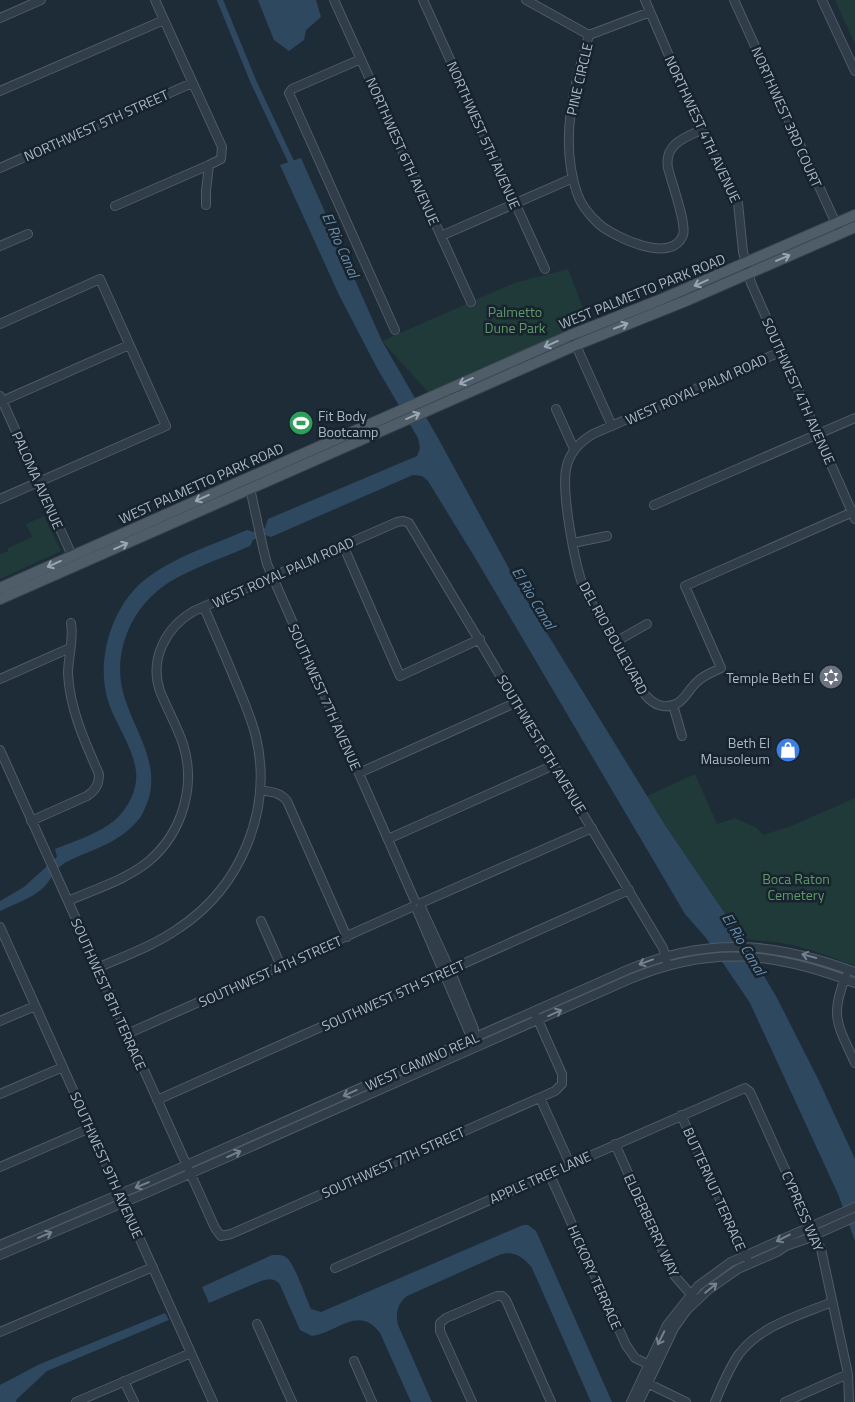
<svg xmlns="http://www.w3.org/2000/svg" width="855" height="1402" font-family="'Titillium Web',sans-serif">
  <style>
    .green { fill: #203939 }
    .water { fill: #2e485f }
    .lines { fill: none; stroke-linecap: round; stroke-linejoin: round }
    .canal { stroke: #2e485f; stroke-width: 6 }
    .minor-casing { stroke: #4f5b67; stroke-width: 10 }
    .major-casing { stroke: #3b4752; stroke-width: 12 }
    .minor { stroke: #313e49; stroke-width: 8 }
    .major { stroke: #4f5d69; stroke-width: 10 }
    .oneway { stroke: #99a6b3 }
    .oneway2 { stroke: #74818e }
    .labels { text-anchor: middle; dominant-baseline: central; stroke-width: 5; stroke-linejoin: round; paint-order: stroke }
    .street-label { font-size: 14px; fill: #abb8c6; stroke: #17232d }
    .park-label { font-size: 14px; fill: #619868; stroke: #17232d }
    .poi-label { font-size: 14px; fill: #abb8c6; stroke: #17232d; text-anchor: end }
    .water-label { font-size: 15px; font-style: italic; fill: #698dad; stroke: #17232d }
  </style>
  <rect width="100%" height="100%" fill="#1e2c38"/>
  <path class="green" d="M835,0H855V44Z
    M568,269L589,324L429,393L382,341L514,283Z
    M44,516L61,551L0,579V554L8,551V548L32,537L26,524Z
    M695,774L717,824L735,818L757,828L763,835L791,826L855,798V966C833,958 811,949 787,944C772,941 756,942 741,937L665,825L647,796Z"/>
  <path class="water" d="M258,0H316L321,17L306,30L304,40L289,51L274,40Z
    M301,158L382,341L438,438L524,596L665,825L741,937L777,998L819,1081L855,1159V1241L838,1194L750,1003L706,938L685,914L474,556L428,481L422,476L413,475L271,537L265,535L253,540L250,546C225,557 187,570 165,585C128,611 110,659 126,702C138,736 162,769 146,806C144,810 142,816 139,819C123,839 101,847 79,856C73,859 67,861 62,865C53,871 51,881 43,888C31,899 14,904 0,911V901L24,887L57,857L55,849C75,841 104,832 119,816C130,805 138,787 136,771C133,748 117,726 109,704C95,664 110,610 142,582C172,557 213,545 247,530L253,532L265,528L268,519L417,456L420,448L418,438L377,368L339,295L280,165Z
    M523,1225H528L536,1231L612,1402H591L532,1268C523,1257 514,1250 499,1255L407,1296C398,1303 395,1313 398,1325L432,1402H411L380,1333C359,1304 336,1333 312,1336L300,1330L279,1283C272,1278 269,1279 261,1281L209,1303L202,1287L272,1255C277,1255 283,1254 287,1258C295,1265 306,1298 311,1309L321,1312Z
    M165,1313L169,1320L47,1371L17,1399L16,1402H0V1385L40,1364Z"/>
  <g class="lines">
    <path class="canal" d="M220,0L254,83L294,168"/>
    <defs>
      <path id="minor" d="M155,0L222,147L221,159L209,165L206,191V205
        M334,0L471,302
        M423,0L545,269
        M526,0L589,35L650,12
        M645,0L701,130L738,203L743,252L751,283L855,519
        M734,0L838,228
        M822,0L855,71
        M0,18L41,0
        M589,35C574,86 559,140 577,193C581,205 589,215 599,224C614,237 672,265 683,235C687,224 671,181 668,168C664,145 683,138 701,130
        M361,59L292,89L289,93L395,330
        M0,91L164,20
        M0,168L192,83
        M115,206L209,165
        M441,236L573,178
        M0,246L28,234
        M0,324L100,279L166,426L0,499
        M574,341L612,426
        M780,352L593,434C581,441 571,451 567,465C560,489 575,565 584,589C592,609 608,625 618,644C628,662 640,703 663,706C683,708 686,691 698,681C704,675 713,672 721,668L685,586L855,511
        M0,396L74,560
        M0,402L129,345
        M556,409L574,449
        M250,488L263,548L267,564L415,901
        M654,505L855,418
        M573,543L607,536
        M343,545L400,676L480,639
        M617,641L647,624
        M0,679L70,648
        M673,705L682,736
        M0,750L215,1228L221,1236L231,1234L555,1091L562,1084V1074L534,1011
        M359,773L517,702
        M260,790C271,792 280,792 287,801L347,937
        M31,821L87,796C96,790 99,784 99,774C85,742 70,710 68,674C68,657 74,640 71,623
        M388,839L554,765
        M68,901C95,889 126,880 149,861C183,832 196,785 183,744C177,726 167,709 160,691C149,659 166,627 194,611L397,522L403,521L409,523L657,938L663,948L668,966
        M421,903L592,828
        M421,907L450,970L474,1029V1036
        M417,910L469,1032L474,1036L476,1042
        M261,921L281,966
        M0,927L213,1402
        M97,968C125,956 155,945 179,928C241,887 273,810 256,737C251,717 243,699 235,680C225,655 214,631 204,607
        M846,976C829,1017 838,1025 855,1063
        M0,1021L35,1006
        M127,1034L412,907
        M0,1094L63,1067
        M540,1098L570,1164
        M157,1100L629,890
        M681,1115L747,1258
        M615,1144L674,1275L693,1297
        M0,1167L90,1128
        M549,1173L626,1345L635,1358L652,1366
        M0,1245L148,1182L627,970C708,936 775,942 855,972
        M0,1255L151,1191L630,979C711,945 775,952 855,983
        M335,1268L745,1088L750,1092L821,1249L848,1374L849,1402
        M257,1324L292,1402
        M0,1332L153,1267
        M354,1361L372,1402
        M124,1381L134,1402
        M645,1382L686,1402
        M76,1402L191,1353
        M472,1402L440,1331V1323L446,1318L497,1296H502L506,1300L551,1402
        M631,1402L667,1325L698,1286L731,1262L855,1207
        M639,1402L674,1328L686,1311L708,1290L738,1269L777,1252L786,1246L806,1239L855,1217
        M715,1402C722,1386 729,1368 739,1354C761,1325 801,1315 832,1302
        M785,1402L848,1374"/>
      <path id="major" d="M0,588L571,335L662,299L855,215
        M0,599L576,345L688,300L855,227"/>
    </defs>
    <use href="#minor" class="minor-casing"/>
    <use href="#major" class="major-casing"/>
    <use href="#minor" class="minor"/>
    <use href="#major" class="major"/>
  </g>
  <defs><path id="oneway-shaft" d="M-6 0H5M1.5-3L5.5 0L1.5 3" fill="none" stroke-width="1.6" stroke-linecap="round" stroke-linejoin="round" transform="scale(1.25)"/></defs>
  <g class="oneway">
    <use href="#oneway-shaft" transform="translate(783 258) rotate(-23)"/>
    <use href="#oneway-shaft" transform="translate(701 283) rotate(156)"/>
    <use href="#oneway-shaft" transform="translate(621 326) rotate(-21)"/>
    <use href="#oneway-shaft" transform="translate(551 344) rotate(156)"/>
    <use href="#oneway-shaft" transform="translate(466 381) rotate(156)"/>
    <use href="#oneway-shaft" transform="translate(413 416) rotate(-24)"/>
    <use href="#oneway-shaft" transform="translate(202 498) rotate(155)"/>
    <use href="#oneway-shaft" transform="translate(121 546) rotate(-24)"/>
    <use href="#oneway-shaft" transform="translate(54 564) rotate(156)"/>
  </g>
  <g class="oneway2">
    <use href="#oneway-shaft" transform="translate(809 956) rotate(-165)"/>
    <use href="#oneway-shaft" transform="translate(646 962) rotate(160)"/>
    <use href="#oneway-shaft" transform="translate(555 1013) rotate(-24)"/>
    <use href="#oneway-shaft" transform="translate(350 1093) rotate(156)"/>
    <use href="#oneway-shaft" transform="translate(234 1154) rotate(-24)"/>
    <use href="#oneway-shaft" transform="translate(142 1185) rotate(158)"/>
    <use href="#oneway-shaft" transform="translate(45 1235) rotate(-23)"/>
    <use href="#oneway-shaft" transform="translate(783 1238) rotate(153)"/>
    <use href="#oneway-shaft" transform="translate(711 1288) rotate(-40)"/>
    <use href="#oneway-shaft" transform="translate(661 1338) rotate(116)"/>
  </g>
  <defs>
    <symbol id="stadium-disc" viewBox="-11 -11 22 22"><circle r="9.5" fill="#2e9e5b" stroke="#17232d"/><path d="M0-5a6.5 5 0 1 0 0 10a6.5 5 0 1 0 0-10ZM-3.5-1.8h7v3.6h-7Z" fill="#fff"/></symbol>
    <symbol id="synagogue-disc" viewBox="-11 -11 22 22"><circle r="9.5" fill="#6b7280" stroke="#17232d"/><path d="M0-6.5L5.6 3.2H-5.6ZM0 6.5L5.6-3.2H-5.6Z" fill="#fff"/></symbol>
    <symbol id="shop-disc" viewBox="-11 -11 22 22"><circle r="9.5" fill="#3f7fe0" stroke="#17232d"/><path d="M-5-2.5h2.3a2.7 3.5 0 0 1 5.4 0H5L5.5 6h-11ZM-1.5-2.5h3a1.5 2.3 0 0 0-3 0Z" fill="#fff"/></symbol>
  </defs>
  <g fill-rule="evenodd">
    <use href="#stadium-disc" x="287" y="409" width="28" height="28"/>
    <use href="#synagogue-disc" x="817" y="663" width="28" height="28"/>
    <use href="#shop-disc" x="774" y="736" width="28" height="28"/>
  </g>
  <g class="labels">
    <g class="street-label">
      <text transform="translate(579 79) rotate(-77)">PINE CIRCLE</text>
      <text transform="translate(787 117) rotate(66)">NORTHWEST 3RD COURT</text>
      <text transform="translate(96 125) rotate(-24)">NORTHWEST 5TH STREET</text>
      <text transform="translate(703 129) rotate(65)">NORTHWEST 4TH AVENUE</text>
      <text transform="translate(484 135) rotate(66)">NORTHWEST 5TH AVENUE</text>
      <text transform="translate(403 151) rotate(66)">NORTHWEST 6TH AVENUE</text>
      <text transform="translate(642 291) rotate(-22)">WEST PALMETTO PARK ROAD</text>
      <text transform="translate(696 389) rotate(-24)">WEST ROYAL PALM ROAD</text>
      <text transform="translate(799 391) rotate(66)">SOUTHWEST 4TH AVENUE</text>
      <text transform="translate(38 480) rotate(66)">PALOMA AVENUE</text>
      <text transform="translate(201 483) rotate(-24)">WEST PALMETTO PARK ROAD</text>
      <text transform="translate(283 572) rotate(-24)">WEST ROYAL PALM ROAD</text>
      <text transform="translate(614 638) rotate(61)">DEL RIO BOULEVARD</text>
      <text transform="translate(325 697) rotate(66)">SOUTHWEST 7TH AVENUE</text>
      <text transform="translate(542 744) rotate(59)">SOUTHWEST 6TH AVENUE</text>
      <text transform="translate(270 971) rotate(-24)">SOUTHWEST 4TH STREET</text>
      <text transform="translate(109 994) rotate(66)">SOUTHWEST 8TH TERRACE</text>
      <text transform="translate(393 995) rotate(-24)">SOUTHWEST 5TH STREET</text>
      <text transform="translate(422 1061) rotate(-24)">WEST CAMINO REAL</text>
      <text transform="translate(393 1162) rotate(-24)">SOUTHWEST 7TH STREET</text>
      <text transform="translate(107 1165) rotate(66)">SOUTHWEST 9TH AVENUE</text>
      <text transform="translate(540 1177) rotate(-24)">APPLE TREE LANE</text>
      <text transform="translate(715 1189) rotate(66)">BUTTERNUT TERRACE</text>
      <text transform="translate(803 1211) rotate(67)">CYPRESS WAY</text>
      <text transform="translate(652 1225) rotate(65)">ELDERBERRY WAY</text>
      <text transform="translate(595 1277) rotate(66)">HICKORY TERRACE</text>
    </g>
    <g class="park-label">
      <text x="515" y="311">Palmetto<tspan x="515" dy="16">Dune Park</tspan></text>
      <text x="796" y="878">Boca Raton<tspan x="796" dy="16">Cemetery</tspan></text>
    </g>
    <g class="poi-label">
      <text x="318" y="415" text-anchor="start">Fit Body<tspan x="318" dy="16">Bootcamp</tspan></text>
      <text x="814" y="677">Temple Beth El</text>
      <text x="770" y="742">Beth El<tspan x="770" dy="16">Mausoleum</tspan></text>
    </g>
    <g class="water-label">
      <text transform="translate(341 245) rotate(66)">El Rio Canal</text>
      <text transform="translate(534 598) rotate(59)">El Rio Canal</text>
      <text transform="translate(744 944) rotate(59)">El Rio Canal</text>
    </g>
  </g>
</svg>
